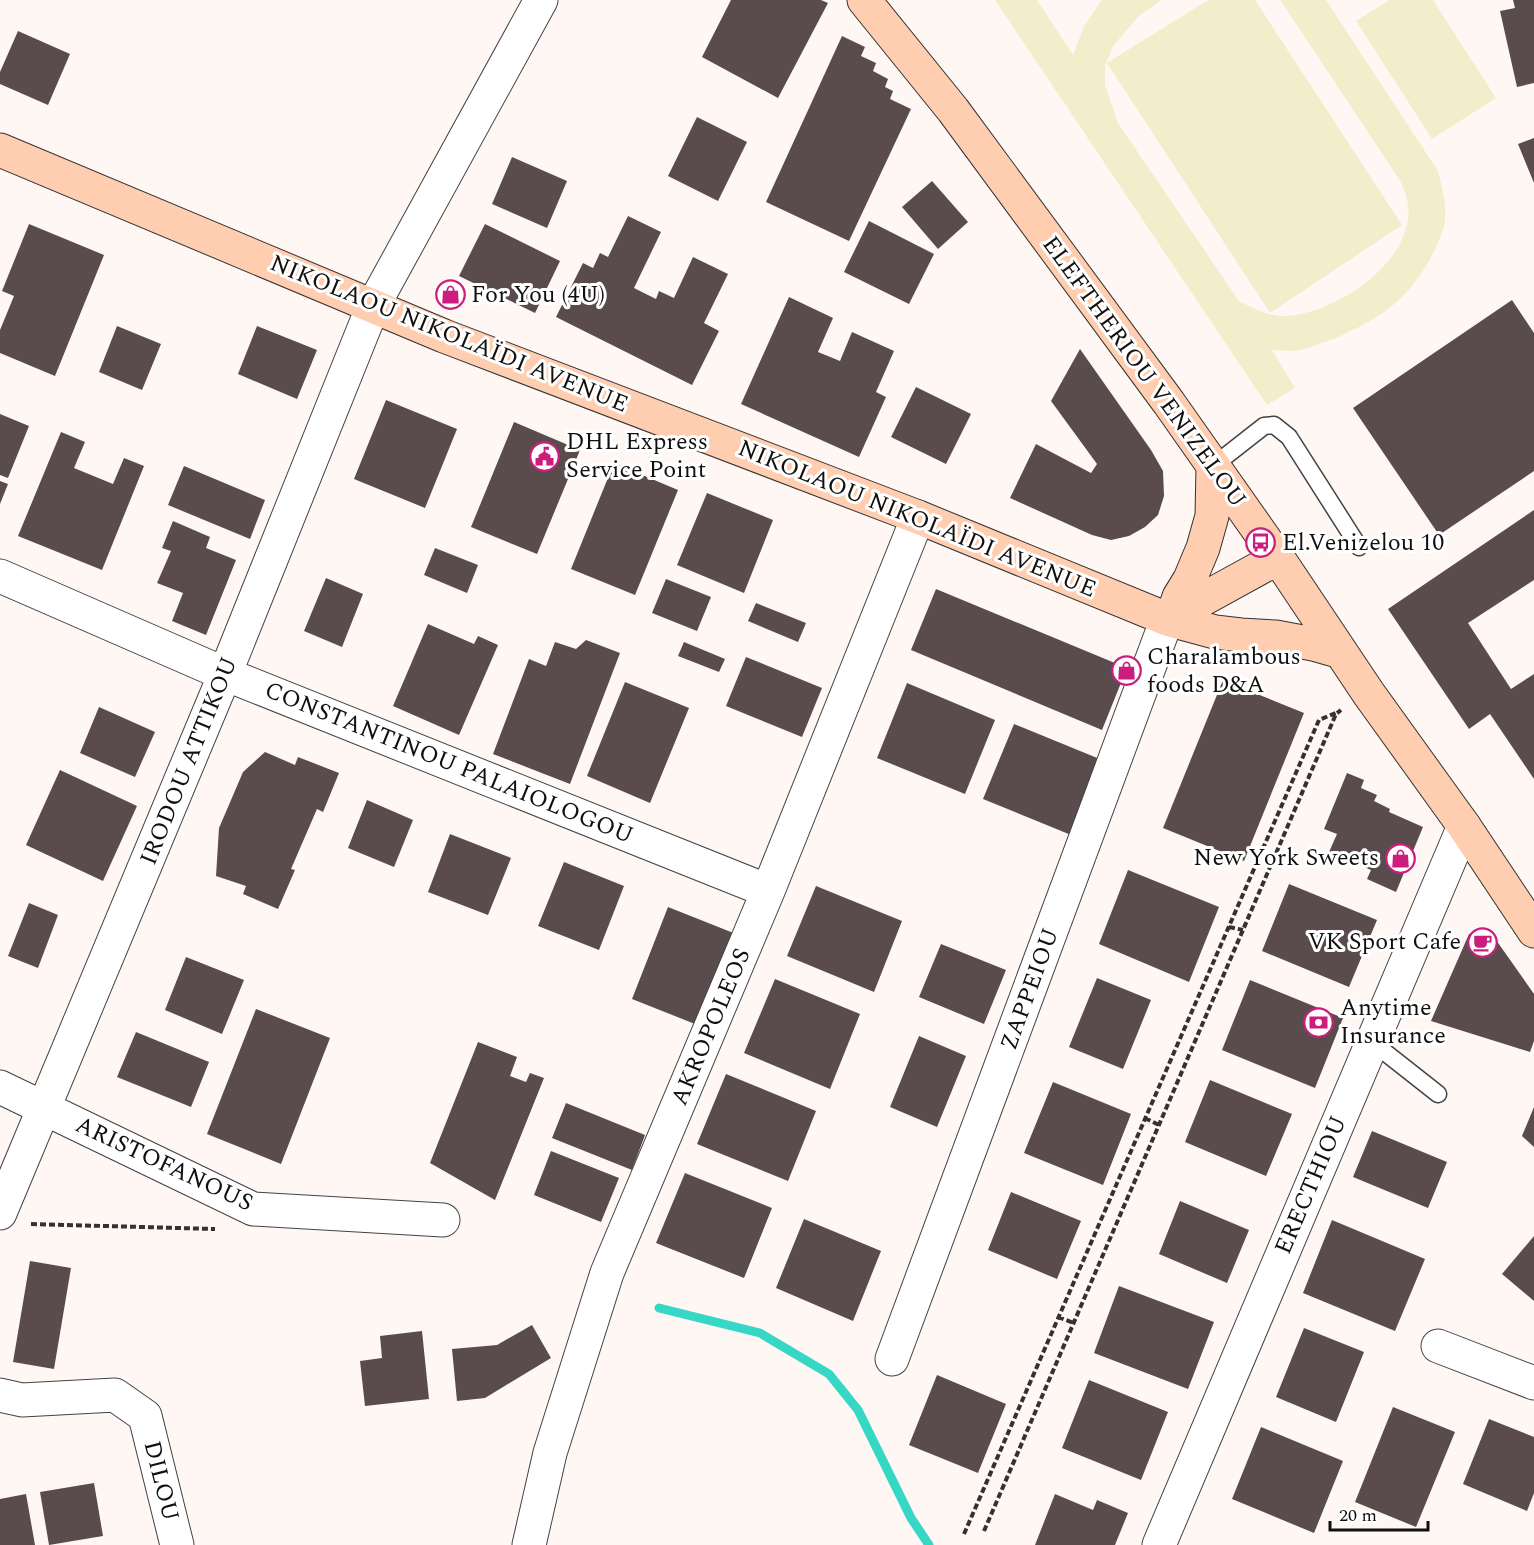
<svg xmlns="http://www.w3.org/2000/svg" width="1534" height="1545" font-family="Spectral,serif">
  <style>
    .pitch { fill: #f4edcc }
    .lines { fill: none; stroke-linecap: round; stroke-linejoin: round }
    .stream { stroke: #36d7c5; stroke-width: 9 }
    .building { fill: #5a4c4d }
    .lane-casing { stroke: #434343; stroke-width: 19 }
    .street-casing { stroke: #434343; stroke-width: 35 }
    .secondary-casing { stroke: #323232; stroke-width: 35 }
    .path { stroke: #323232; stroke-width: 4; stroke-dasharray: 6 3; stroke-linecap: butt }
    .lane { stroke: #fff; stroke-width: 16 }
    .street { stroke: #fff; stroke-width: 33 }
    .secondary { stroke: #ffcdaf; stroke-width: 33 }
    .labels { text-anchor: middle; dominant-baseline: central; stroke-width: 6; stroke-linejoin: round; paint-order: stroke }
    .poi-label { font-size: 24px; fill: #101010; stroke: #fff; text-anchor: start }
    .street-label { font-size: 24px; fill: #101010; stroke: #fff }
  </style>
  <rect width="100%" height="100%" fill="#fff7f4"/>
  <path class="pitch" d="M995,0H1037L1073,55L1084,26L1102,0H1161L1138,17L1113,46L1105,66V85L1118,123L1239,301C1255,309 1269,317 1287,316C1334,313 1403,268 1408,218C1410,205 1406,194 1401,182L1280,0H1326L1438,171C1442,188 1448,208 1444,226C1435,257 1414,290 1388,309C1371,322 1350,332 1331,340C1318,344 1304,351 1291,351C1285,351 1278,350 1272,350L1295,388L1267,405Z
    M1208,0H1255L1402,225L1270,313L1107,63Z
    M1389,0H1433L1496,98L1432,139L1356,21Z"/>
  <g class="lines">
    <path class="stream" d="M659,1308L760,1333L829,1374L858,1410L911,1518L929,1545"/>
  </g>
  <path class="building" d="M731,0H821L828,3L778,98L702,57Z
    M1513,0H1534V83L1517,87L1500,11L1515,8Z
    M18,31L70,54L48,105L0,84V72Z
    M842,36L865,47L861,56L876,63L873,71L888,79L885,87L893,91L890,99L911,109L849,241L766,202Z
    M697,117L747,142L718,201L668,176Z
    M1534,138V183L1518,144Z
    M512,157L567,181L547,228L492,204Z
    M932,181L968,222L938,249L902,207Z
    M628,216L661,232L634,288L656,299L659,291L674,298L693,257L728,274L704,323L719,331L692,385L556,317L583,263L593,268L600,253L608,257Z
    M869,221L934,254L909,304L844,272Z
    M29,224L104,255L55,376L0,353V330L14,296L2,291Z
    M485,224L560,261L535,313L459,276Z
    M789,297L833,318L818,352L840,361L852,332L894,351L876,392L886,397L859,457L741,404Z
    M1512,300L1534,333V471L1439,535L1353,408Z
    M117,326L161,344L142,390L99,372Z
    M257,326L317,350L297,399L238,374Z
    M1080,349L1151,450L1163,471L1164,496L1158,515L1145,527L1129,536L1111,540L1092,535L1010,498L1036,444L1091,473L1097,464L1051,401Z
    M916,387L971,414L946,464L891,437Z
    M386,400L457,429L425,508L354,479Z
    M0,414L29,426L8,478L0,475Z
    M514,422L580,450L537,554L471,527Z
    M61,432L85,442L74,468L113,484L124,458L144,466L102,570L18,536Z
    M614,463L678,490L635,595L571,569Z
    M184,466L265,500L250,539L168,505Z
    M0,481L8,484L0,504Z
    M707,493L773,520L744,593L677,565Z
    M1534,510V580L1468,623L1511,689L1534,674V779L1490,714L1469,729L1388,609Z
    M173,521L210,537L206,548L236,560L206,635L172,621L183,593L157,583L171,551L162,548Z
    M435,548L478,565L467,593L424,575Z
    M326,578L363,594L342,647L304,631Z
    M666,579L711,597L697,631L652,613Z
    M936,589L1127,668L1102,730L911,650Z
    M756,603L806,623L798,642L748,621Z
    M428,624L474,644L478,636L498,645L459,735L393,706Z
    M586,640L620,653L570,784L493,754L529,659L546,666L555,642L576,649Z
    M684,642L725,659L719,672L678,656Z
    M746,657L822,688L802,737L726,706Z
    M1223,680L1304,713L1244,861L1163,828Z
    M625,682L689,708L650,803L587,776Z
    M907,683L995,720L965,794L877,758Z
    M99,707L155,732L135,777L80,753Z
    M1014,724L1107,762L1076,837L983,799Z
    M265,752L295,765L298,757L339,773L323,812L317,809L291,869L295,870L278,909L243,894L246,886L216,876L219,828L243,772Z
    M60,770L137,806L103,881L26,845Z
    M1347,773L1364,780L1361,788L1377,795L1374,801L1390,809L1389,812L1423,827L1396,892L1367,879L1371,870L1329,852L1337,834L1324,829Z
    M367,800L413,820L394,867L348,848Z
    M450,834L511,858L488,915L428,892Z
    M564,862L624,886L599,950L538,926Z
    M1128,870L1219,907L1189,982L1099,944Z
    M1289,884L1377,920L1349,987L1262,951Z
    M816,886L902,921L874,992L787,956Z
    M29,903L58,915L38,968L8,956Z
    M668,907L736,934L700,1026L632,999Z
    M1489,930L1534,994V1041L1530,1052L1431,1021L1469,934Z
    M941,944L1006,970L984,1024L919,997Z
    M186,957L244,980L222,1034L165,1010Z
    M1097,978L1151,1000L1123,1069L1069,1047Z
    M775,979L860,1014L830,1089L744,1053Z
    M1250,980L1343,1018L1315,1088L1222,1050Z
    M256,1009L330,1038L281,1164L207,1134Z
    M136,1032L209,1062L191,1107L117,1077Z
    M919,1036L966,1056L937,1127L890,1107Z
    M478,1042L517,1057L510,1076L526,1082L530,1073L544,1078L495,1200L430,1163Z
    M726,1074L816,1111L788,1181L697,1144Z
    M1210,1080L1292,1114L1266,1176L1185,1142Z
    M1053,1082L1131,1114L1103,1185L1024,1153Z
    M566,1103L645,1135L632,1170L552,1138Z
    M1534,1107V1147L1522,1136Z
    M1372,1131L1447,1162L1428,1208L1353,1177Z
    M551,1151L619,1178L601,1222L534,1195Z
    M685,1173L772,1208L744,1278L656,1243Z
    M1011,1192L1081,1221L1057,1279L988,1250Z
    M1180,1201L1249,1230L1227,1283L1159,1254Z
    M804,1219L881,1251L853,1321L776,1288Z
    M1332,1220L1425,1259L1395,1331L1303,1293Z
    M1534,1236V1301L1502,1274Z
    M30,1261L71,1268L54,1369L13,1362Z
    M1119,1286L1214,1322L1188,1389L1094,1353Z
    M532,1325L551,1358L485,1398L457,1401L452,1349L497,1345Z
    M1304,1328L1364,1352L1336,1422L1276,1397Z
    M422,1331L429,1399L365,1406L360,1361L382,1358L380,1336Z
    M937,1375L1006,1404L978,1473L909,1445Z
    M1089,1380L1168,1412L1141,1480L1062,1448Z
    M1393,1407L1455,1432L1416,1527L1355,1502Z
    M1489,1419L1534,1437V1493L1527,1511L1463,1484Z
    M1261,1427L1343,1461L1314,1533L1232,1499Z
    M94,1483L103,1536L49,1545L40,1492Z
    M26,1494L35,1545H0V1499Z
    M1055,1494L1093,1510L1097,1500L1128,1513L1115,1545H1035Z"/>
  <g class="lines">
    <defs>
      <path id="lane" d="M1213,466L1264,426L1274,425L1289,437L1359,547
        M1372,1042L1438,1094"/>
      <path id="street" d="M0,576L225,674L768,891
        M0,1087L253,1209L443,1220
        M0,1213L225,674L373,306L541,0
        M1438,1346L1534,1383
        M892,1359L1167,619
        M0,1395L22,1400L115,1395L145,1416L177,1545
        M529,1545L550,1453L607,1273L768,891L918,517
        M1159,1545L1464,826"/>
      <path id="secondary" d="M864,0L953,110L1169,403L1278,558L1369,694L1464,826L1534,931
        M0,150L444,336L918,517L1167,619L1215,632L1241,635L1276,637L1313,644L1341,652
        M1172,617L1179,597L1190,579L1203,548L1212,516L1213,466
        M1167,619L1278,558"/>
    </defs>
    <use href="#lane" class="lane-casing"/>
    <use href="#street" class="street-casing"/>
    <use href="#secondary" class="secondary-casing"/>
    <path class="path" d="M1229,927L1243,930
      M1145,1118L1159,1125
      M31,1224L215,1229
      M1058,1317L1074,1323
      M984,1531L1336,714L1341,710
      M964,1534L1319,720L1338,712"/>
    <use href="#lane" class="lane"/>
    <use href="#street" class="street"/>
    <use href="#secondary" class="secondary"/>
  </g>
  <defs>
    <symbol id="shop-ring" viewBox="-11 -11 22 22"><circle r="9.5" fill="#fff" stroke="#cc1d7f" stroke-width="1.5"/><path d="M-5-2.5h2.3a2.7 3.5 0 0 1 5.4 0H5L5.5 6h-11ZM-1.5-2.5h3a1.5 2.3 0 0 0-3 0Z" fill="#cc1d7f"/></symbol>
    <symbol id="civic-ring" viewBox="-11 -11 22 22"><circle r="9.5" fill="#fff" stroke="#cc1d7f" stroke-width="1.5"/><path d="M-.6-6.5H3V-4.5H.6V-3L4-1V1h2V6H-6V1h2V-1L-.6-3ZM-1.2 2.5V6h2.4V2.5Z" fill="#cc1d7f"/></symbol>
    <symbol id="bus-ring" viewBox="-11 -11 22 22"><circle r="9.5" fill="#fff" stroke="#cc1d7f" stroke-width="1.5"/><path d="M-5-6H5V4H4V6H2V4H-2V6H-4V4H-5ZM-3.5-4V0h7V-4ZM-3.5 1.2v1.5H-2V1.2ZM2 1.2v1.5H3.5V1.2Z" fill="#cc1d7f"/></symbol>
    <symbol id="cafe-ring" viewBox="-11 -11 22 22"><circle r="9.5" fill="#fff" stroke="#cc1d7f" stroke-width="1.5"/><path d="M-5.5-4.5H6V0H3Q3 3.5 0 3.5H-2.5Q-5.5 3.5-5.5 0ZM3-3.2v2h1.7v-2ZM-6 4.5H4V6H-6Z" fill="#cc1d7f"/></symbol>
    <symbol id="bank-ring" viewBox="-11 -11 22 22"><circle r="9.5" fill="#fff" stroke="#cc1d7f" stroke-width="1.5"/><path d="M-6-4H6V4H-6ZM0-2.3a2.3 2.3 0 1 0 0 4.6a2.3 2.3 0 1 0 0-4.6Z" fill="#cc1d7f"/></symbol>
  </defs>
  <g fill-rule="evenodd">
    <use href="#shop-ring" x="434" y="278" width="33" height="33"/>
    <use href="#civic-ring" x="528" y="440" width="33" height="33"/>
    <use href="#bus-ring" x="1244" y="526" width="33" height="33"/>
    <use href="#shop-ring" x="1110" y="654" width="33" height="33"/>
    <use href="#shop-ring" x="1384" y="842" width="33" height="33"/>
    <use href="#cafe-ring" x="1466" y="926" width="33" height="33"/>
    <use href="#bank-ring" x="1302" y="1006" width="33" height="33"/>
  </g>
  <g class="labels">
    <g class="poi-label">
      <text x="471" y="295">For You (4U)</text>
      <text x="566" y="442">DHL Express<tspan x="566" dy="28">Service Point</tspan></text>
      <text x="1282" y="543">El.Venizelou 10</text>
      <text x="1147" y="657">Charalambous<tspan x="1147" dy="28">foods D&amp;A</tspan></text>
      <text x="1379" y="858" text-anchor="end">New York Sweets</text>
      <text x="1461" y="942" text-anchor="end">VK Sport Cafe</text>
      <text x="1340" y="1008">Anytime<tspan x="1340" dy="28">Insurance</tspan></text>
    </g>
    <g class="street-label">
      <text transform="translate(449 334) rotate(22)">NIKOLAOU NIKOLAÏDI AVENUE</text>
      <text transform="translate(1144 372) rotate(54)">ELEFTHERIOU VENIZELOU</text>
      <text transform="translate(917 519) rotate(22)">NIKOLAOU NIKOLAÏDI AVENUE</text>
      <text transform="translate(189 761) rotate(-68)">IRODOU ATTIKOU</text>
      <text transform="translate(449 763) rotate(22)">CONSTANTINOU PALAIOLOGOU</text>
      <text transform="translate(1030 989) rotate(-70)">ZAPPEIOU</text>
      <text transform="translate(711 1027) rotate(-67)">AKROPOLEOS</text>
      <text transform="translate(164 1164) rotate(25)">ARISTOFANOUS</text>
      <text transform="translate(1311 1185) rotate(-67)">ERECTHIOU</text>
      <text transform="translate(161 1481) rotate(76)">DILOU</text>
    </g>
  </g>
  <path d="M1330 1521v9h98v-9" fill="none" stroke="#101010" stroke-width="3"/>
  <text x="1339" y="1521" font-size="18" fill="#101010" stroke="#ffffff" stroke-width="4.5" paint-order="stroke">20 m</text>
</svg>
